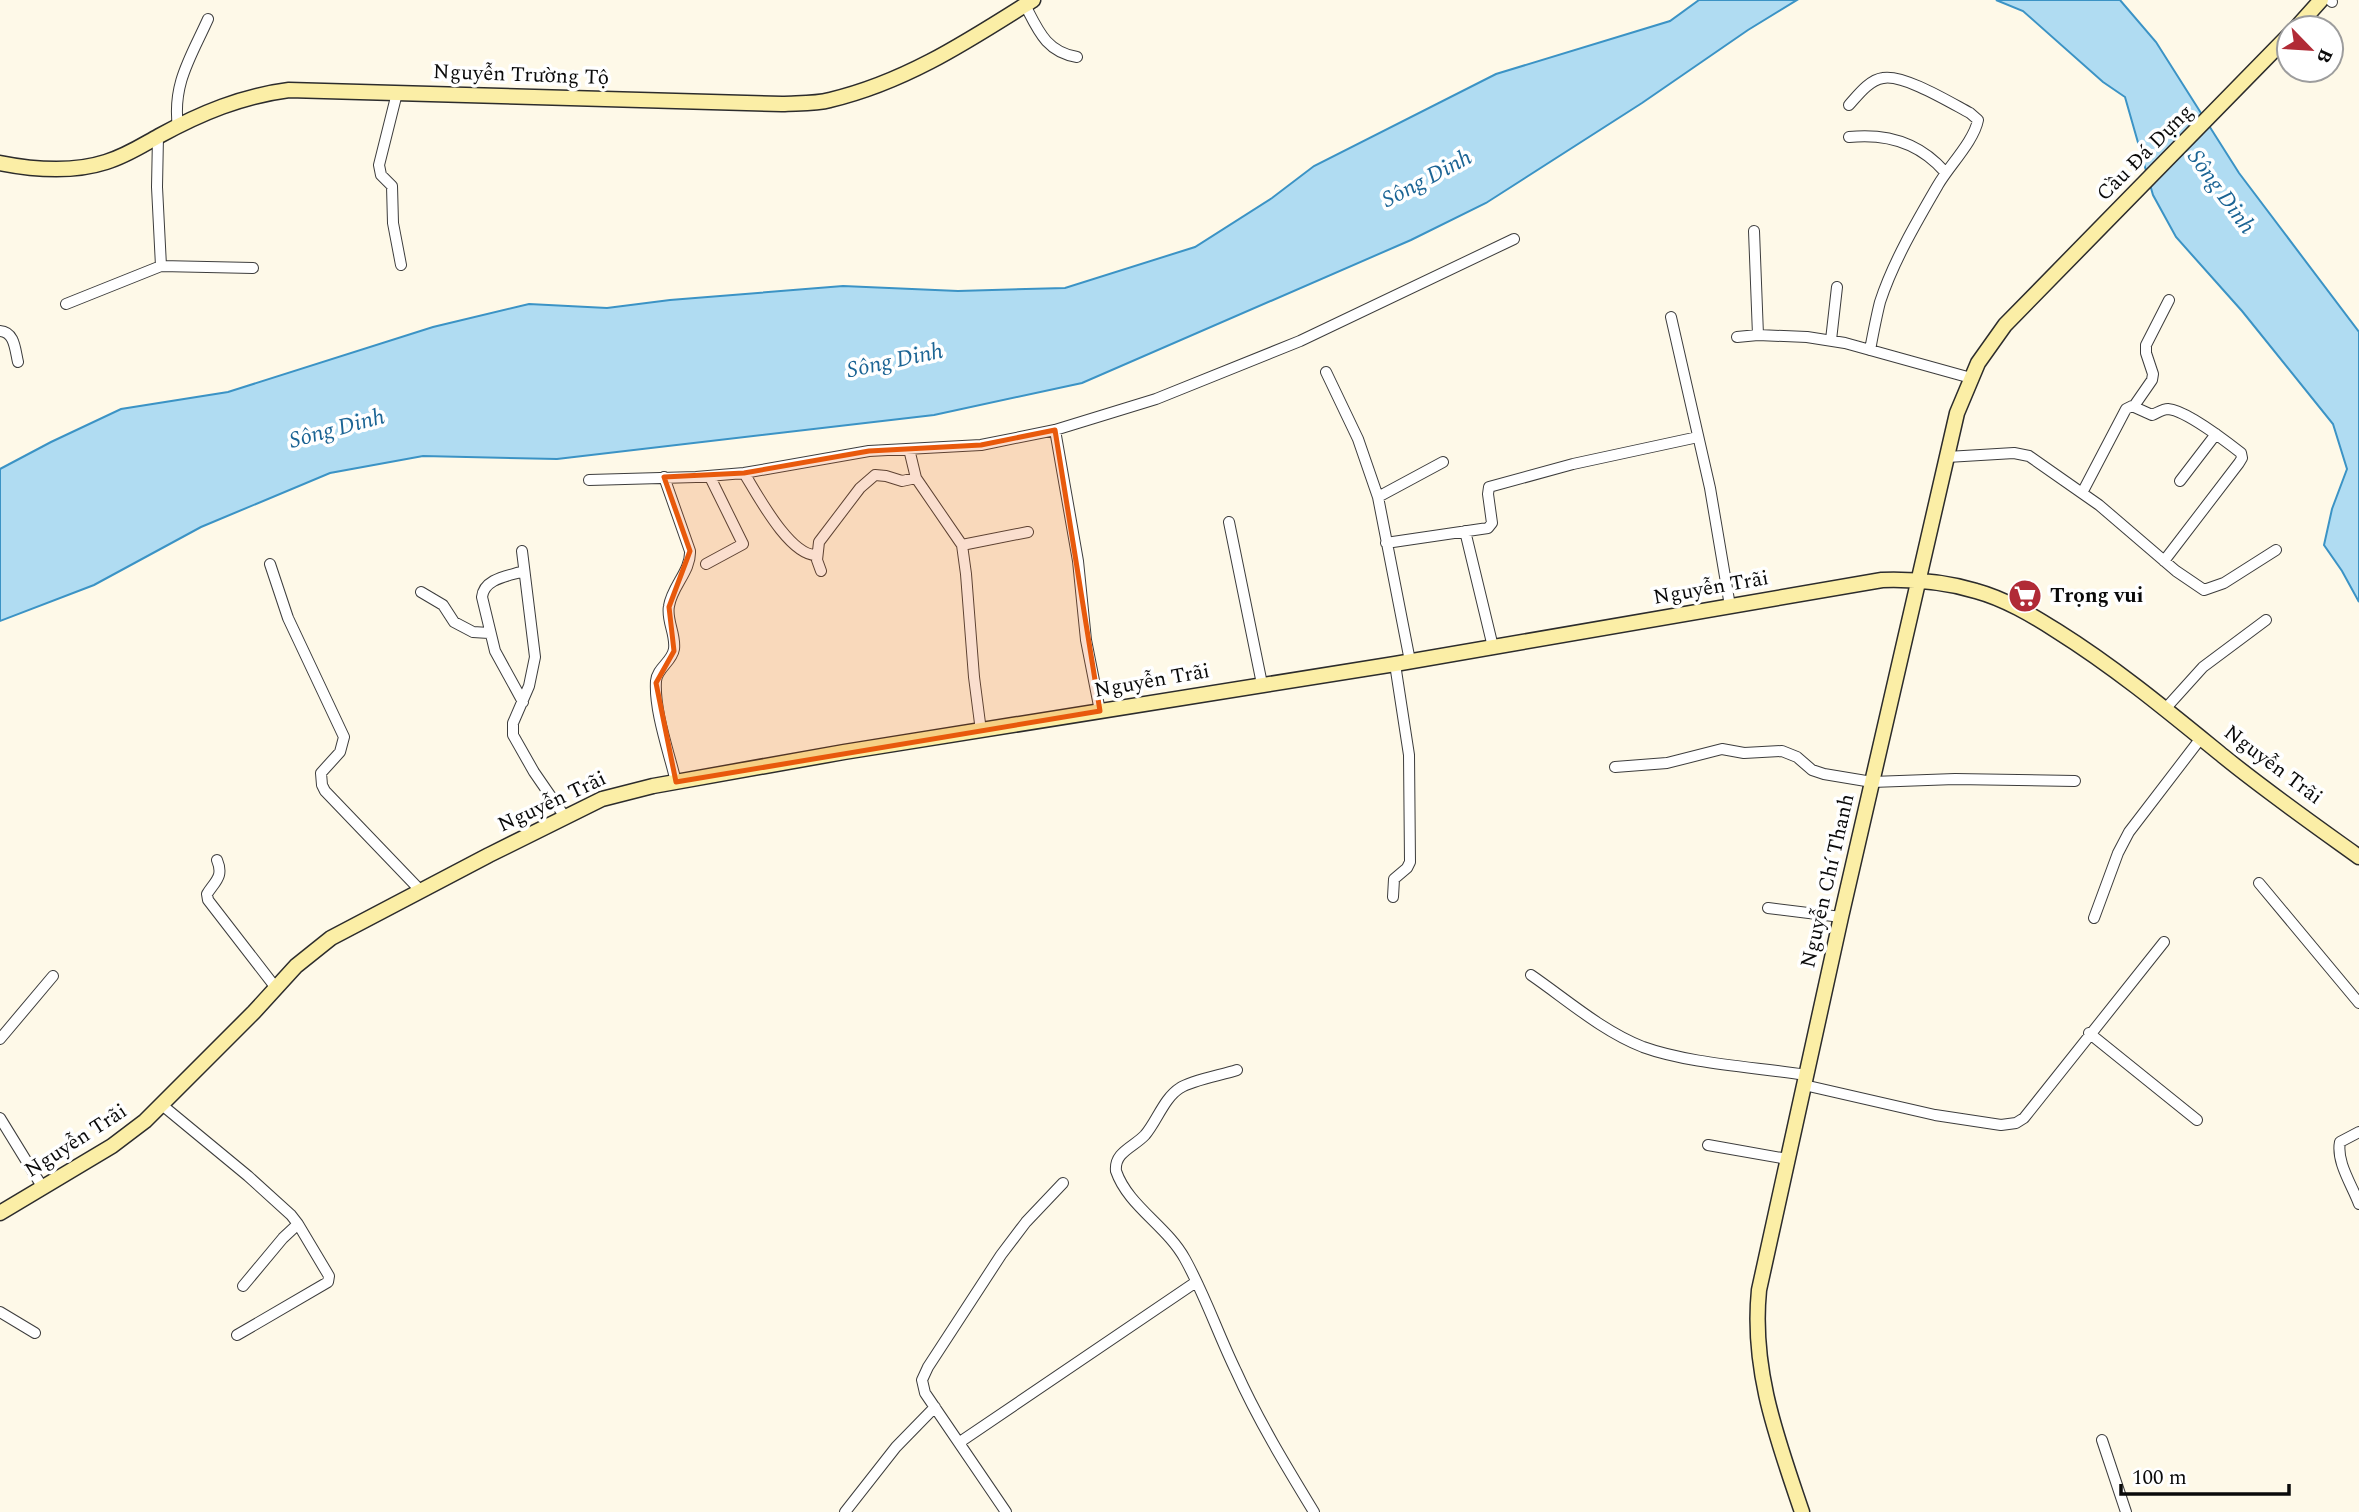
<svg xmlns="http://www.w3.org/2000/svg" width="2359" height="1512" font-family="Spectral,serif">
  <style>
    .water { fill: #b0dcf2; stroke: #3b93c5; stroke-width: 2 }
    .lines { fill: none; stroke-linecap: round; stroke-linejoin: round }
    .street-casing { stroke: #3d3d3d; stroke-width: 12 }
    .secondary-casing { stroke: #2c2c2c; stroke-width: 17 }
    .street { stroke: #fff; stroke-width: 10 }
    .secondary { stroke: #fbeea6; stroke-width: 14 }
    .marked { fill: #e8590c; fill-opacity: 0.2; stroke: #e8590c; stroke-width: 5; stroke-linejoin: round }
    .labels { text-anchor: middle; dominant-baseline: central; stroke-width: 7; stroke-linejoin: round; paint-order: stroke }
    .street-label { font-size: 21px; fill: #0a0a0a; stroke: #fff }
    .poi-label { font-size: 21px; font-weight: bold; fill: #0a0a0a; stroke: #fff; text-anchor: start }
    .water-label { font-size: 23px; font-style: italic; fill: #1b6494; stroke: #fff }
  </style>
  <rect width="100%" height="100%" fill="#fef9e8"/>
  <path class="water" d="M1699,0H1797L1748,30L1642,103L1486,203L1411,240L1082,383L934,415L557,459L423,456L330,473L201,527L94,585L0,621V469L51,442L121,409L228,392L433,327L529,304L607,308L670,300L843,286L958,291L1065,288L1195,247L1272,198L1314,166L1496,74L1670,21Z
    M1996,0H2120L2156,42L2239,173L2359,332V602L2342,571L2324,545L2332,509L2347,469L2333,424L2242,311L2176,237L2153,195L2125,97L2103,82L2023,11Z"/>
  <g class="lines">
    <defs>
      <path id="street" d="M2330,0L2332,2
        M1025,5C1038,30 1046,52 1077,57
        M397,93L379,165L381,175L392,186L393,223L401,265
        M1849,105C1858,95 1869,80 1883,78C1904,74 1951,103 1970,113L1978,120C1974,141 1949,166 1938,185C1917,221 1893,262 1880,302C1876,318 1873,334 1870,350
        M178,127C172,84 191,57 208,19
        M158,136L157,187L161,266
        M1849,137C1887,133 1920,143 1945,172
        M1754,231L1758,335L1807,337L1845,343L1971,378
        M66,304L161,266L253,268
        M1671,317L1710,488L1730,606
        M0,331C15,332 15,350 18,362
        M1737,337L1758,335
        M1831,340L1837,287
        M1326,372L1358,439L1378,497L1410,661
        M2134,406L2152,380L2153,374L2146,353V345L2169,300
        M1055,430L1078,561L1086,640L1100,711
        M909,449L916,478L962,545L966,574L974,677L981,731
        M1947,457L2014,453L2029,456L2099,505L2176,571L2204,590L2224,583L2276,550
        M744,473C757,494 790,557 817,555
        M664,477L690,551C691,571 672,586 669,606C666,620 676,634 674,649C672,662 657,668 656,681C654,711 669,752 676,782
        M589,480L696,477L744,473L869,451L981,445L1055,430L1156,399L1300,341L1514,239
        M2180,481L2216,434
        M2082,493L2126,409L2132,406L2152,415C2157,413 2163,409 2168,409C2185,410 2227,442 2241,453L2242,458L2239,463L2164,561
        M1378,497L1443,462
        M1229,522L1262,684
        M1465,531L1493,647
        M1386,543L1488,528L1492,523L1488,494L1489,487L1573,464L1698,437
        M962,545L1028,532
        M522,551L535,657L529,686L513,723V735L534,772L565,817
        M270,564L288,618L344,737L340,752L321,773L322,785L325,791L420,890
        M706,564L743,544L710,477
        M821,571L817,560L819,542L860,488L875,475L886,476L902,481L916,478
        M421,592L443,605L454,622L473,632L489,633
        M523,702L495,651L482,597C484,578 509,576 524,571
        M2166,708L2203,667L2266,620
        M1615,767L1667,763L1722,749L1744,753L1782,751L1797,757L1812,770L1824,774L1872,782L1955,779L2075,781
        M217,860C224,877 215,881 207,894L208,900L276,988
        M2259,883L2359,1003
        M1393,897L1394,879L1407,868L1410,862L1409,755L1395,664
        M1768,908L1841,917
        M2094,918L2118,853L2129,832L2201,738
        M1531,975C1566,999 1602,1031 1643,1047C1690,1064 1756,1067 1806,1075
        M2089,1033L2197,1120
        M0,1039L53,976
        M1237,1070C1222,1075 1192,1080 1180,1088C1164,1098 1157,1121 1145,1135C1134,1147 1114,1152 1116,1171C1128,1206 1167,1226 1185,1259C1205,1295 1218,1334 1236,1371C1258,1420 1286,1466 1314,1512
        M1804,1085L1935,1115L2001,1125L2016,1123L2024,1118L2164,942
        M162,1105L248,1176L291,1215L298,1224L283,1238L243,1286
        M0,1118L43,1188
        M2359,1132L2340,1142C2336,1162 2352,1185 2359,1204
        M1708,1145L1787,1159
        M0,1312L35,1333
        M237,1335L328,1282L329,1276L298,1224
        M2102,1440L2126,1512
        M960,1442L1196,1282
        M845,1512L896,1447L935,1407
        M1006,1512L925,1393L922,1380L928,1367L1001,1255L1026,1222L1063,1183"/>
      <path id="secondary" d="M2296,28L2321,0
        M0,163C35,170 72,173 106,162C126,156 141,146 159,136C201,113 242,96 289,90L782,104C798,103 815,104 830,100C906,82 968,41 1033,0
        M0,1213L112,1146L145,1121L254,1012L296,966L331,938L489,855L602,799L653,786L844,752L1395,664L1882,580C1914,579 1946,582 1976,591C2005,599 2032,615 2057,631C2116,668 2169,712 2223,756C2266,791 2313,824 2359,857
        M1802,1512C1777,1438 1751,1370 1759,1290L1841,917L1957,413L1978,363L2005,325L2289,35"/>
    </defs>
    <use href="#street" class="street-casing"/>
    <use href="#secondary" class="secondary-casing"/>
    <use href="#street" class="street"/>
    <use href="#secondary" class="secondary"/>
  </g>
  <path class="marked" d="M1055,430L1100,711L676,782L656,683L674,651L669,607L690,551L664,477L744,473L869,451L981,445Z"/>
  <defs>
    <symbol id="supermarket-disc" viewBox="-11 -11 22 22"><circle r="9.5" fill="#b12b36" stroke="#fff"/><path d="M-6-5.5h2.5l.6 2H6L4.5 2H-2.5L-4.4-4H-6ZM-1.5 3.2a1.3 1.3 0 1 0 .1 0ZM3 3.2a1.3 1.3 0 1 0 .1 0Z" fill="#fff"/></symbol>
  </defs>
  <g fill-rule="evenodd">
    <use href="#supermarket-disc" x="2006" y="577" width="38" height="38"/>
  </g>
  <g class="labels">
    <g class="street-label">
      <text transform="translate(521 75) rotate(2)">Nguyễn Trường Tộ</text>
      <text transform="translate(2145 153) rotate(-45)">Cầu Đá Dựng</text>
      <text transform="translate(1711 588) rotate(-10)">Nguyễn Trãi</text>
      <text transform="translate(1152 681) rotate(-10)">Nguyễn Trãi</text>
      <text transform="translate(2273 765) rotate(37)">Nguyễn Trãi</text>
      <text transform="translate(552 802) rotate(-25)">Nguyễn Trãi</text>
      <text transform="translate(1828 881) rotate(-77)">Nguyễn Chí Thanh</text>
      <text transform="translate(76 1141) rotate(-33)">Nguyễn Trãi</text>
    </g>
    <g class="poi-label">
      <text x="2050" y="596">Trọng vui</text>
    </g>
    <g class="water-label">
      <text transform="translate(1427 179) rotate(-28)">Sông Dinh</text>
      <text transform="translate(2221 192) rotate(54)">Sông Dinh</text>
      <text transform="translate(895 361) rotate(-12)">Sông Dinh</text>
      <text transform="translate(337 429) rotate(-15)">Sông Dinh</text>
    </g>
  </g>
  <g transform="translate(2310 49) rotate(115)"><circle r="33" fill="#ffffff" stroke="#9d9d9d" stroke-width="2"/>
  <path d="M0-5L12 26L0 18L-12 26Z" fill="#b12b36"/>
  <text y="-10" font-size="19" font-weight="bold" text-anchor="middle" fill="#0a0a0a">B</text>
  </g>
  <path d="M2121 1484v10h168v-10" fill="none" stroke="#0a0a0a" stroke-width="3.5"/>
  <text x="2132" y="1484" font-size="21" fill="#0a0a0a" stroke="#ffffff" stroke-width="5" paint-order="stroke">100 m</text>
</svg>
